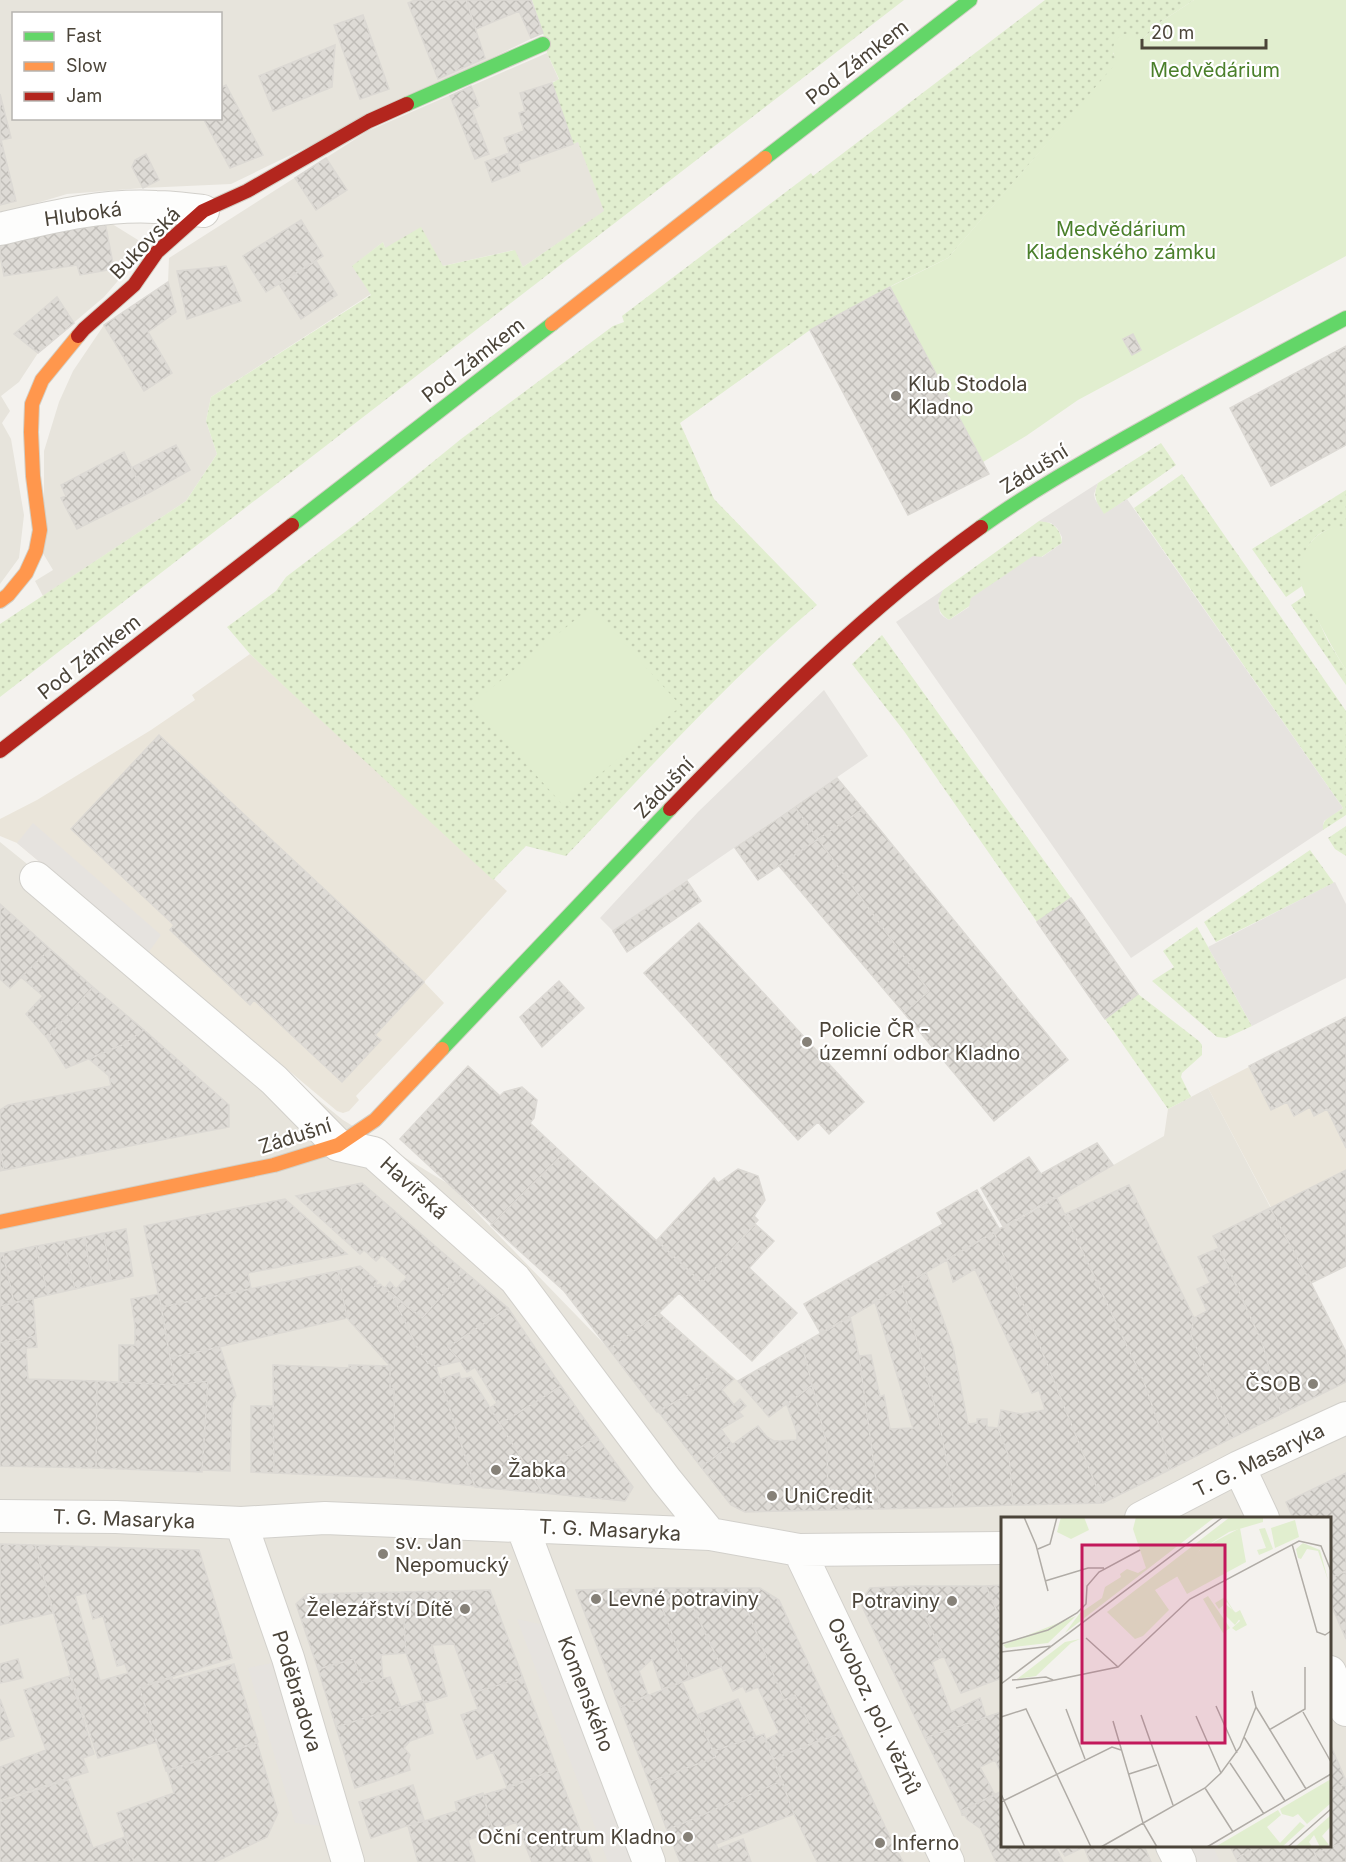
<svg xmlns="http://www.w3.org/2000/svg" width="1346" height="1862" font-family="Inter,sans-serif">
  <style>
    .residential { fill: #e7e4dc; fill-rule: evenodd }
    .education { fill: #eae5da }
    .grass { fill: url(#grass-dots) }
    .park { fill: #e1eecf }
    .parking { fill: #e6e3df }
    .building { fill: url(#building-cross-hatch); stroke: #dcd9d4; stroke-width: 1.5; fill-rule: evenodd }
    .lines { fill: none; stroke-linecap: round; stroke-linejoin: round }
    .street-casing { stroke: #d2d0cb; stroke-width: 34 }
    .fast-casing { stroke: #d3cfc5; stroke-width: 16 }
    .slow-casing { stroke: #d3cfc5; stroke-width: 16 }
    .jam-casing { stroke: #d3cfc5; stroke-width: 16 }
    .street { stroke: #fdfdfc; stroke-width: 32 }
    .fast { stroke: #63d668; stroke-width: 14 }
    .slow { stroke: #ff974d; stroke-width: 14 }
    .jam { stroke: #b3261e; stroke-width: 14 }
    .poi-dot { fill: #868178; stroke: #fff; stroke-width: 2 }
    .labels { text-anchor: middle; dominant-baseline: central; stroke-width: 4.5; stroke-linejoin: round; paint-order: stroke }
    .street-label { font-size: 20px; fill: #4b4439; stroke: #fff }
    .park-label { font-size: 20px; fill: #4a7f2a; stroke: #fff }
    .poi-label { font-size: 20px; fill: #4b4439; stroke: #fff; text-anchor: start }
    .inset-road { fill: none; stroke: #b0aca6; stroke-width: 1.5 }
    .view { fill: #c2185b; fill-opacity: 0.15; stroke: #c2185b; stroke-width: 3 }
    .inset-edge { fill: none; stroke: #4b4439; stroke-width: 3 }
  </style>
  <defs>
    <pattern id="grass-dots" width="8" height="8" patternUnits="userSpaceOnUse" patternTransform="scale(1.5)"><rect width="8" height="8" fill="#e1eecf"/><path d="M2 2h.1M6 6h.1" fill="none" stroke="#c3cdb2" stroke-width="1.8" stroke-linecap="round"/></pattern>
    <pattern id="building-cross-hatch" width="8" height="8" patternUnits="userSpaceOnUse" patternTransform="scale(1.5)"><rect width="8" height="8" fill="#dedbd6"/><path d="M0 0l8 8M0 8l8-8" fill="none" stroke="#c0bdb8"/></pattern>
  </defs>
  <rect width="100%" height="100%" fill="#f4f2ee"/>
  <path class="residential" d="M0,0H531L543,33L231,184L143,188L67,194L0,214ZM14,14H220V118H14Z
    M547,53L559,80L552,82L573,143L578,141L605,211L523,267L514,250L443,266L385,248L383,242L353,266L371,294L211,397L206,421L217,454L186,501L43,596L35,581L53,570L44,555V451L59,402L73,371L104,325L168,282L169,258L368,131Z
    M109,222L138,240L135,261L104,297L38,353L19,382L1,396L10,411L2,423L11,439L24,515L19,558L0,584V242Z
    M0,842L343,1120L450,1185L609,1349L659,1313L738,1381L1164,1136L1168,1109L1208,1088L1346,1352V1862H0ZM1002,1518H1330V1846H1002Z"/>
  <path class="education" d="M250,654L507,891L424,982L444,1003L356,1096L359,1100L349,1111L343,1113L337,1111L17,843L0,836V819L37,800L151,730L195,700L192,695Z
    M1346,1017V1266L1311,1283L1208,1088Z"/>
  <path class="grass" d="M532,0H904L0,697V624L186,501L217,454L206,421L211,397L371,295L352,266L383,242L385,248L421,227L443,266L515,250L523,267L604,211L578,142L573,144L552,83L559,79L547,53L543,33Z
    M1045,0H1194L1159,23L1142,40L1113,53L1118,62L948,258L895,284L810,330L680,423L714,499L817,605C728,681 647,771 566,856L526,846L493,880L284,686L250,654L227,627L276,591L286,577L370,513L461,439L613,326L624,322L622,316L811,173L813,176Z
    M1161,443L1176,465L1104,515C1097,504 1092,496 1098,483Z
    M1182,474L1346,711V815L1323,830C1321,818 1335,814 1343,808L1134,508Z
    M1346,490V528C1312,524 1297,556 1302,586L1286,597L1252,549Z
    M1039,521C1053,521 1061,529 1062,543L949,620C937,613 935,601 943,590Z
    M1306,595L1328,641L1346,670V685L1291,605Z
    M882,635L1071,898L1037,922L904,731L852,664Z
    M1346,826V856L1335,849L1328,838Z
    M1310,850L1334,883L1216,942L1204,922Z
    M1197,927L1252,1026L1226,1038L1217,1037L1152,981L1174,967L1163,951Z
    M1138,994L1199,1041L1202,1045V1055L1182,1073L1181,1077L1191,1097L1168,1109L1105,1019Z"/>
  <path class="park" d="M1194,0H1346V256L1078,400L1026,436L983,462L890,287L948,258L1117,62C1105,42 1124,24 1142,40L1159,23Z
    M1337,527L1346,528V670C1335,653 1326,635 1316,617C1311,606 1304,595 1301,583C1296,558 1311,531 1337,527Z
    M591,607L681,706L563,805L472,704Z"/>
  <path class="parking" d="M1098,483L1094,494L1095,499L1104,514L1127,499L1343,808L1324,821L1323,825V830L1131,958L896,622L943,590L938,601L940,613L944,617L949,620L969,607L971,598L1033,556L1042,557L1062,543V537L1057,528L1051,523L1039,521Z
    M824,690L868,756L613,931L600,918L698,812Z
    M33,823L161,935L148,953L17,843Z
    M1335,882L1346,904V978L1252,1026L1208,947Z
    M517,1619L549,1626L640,1862H608Z
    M277,1662L323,1826L295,1823L248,1668Z
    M1184,1846H1213L1220,1862H1192Z"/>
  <path class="building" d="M415,0H466L485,58L438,79L408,3Z
    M466,0H531L543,33L531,38L519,11L476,29Z
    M363,15L389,89L360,99L334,25Z
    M335,45L332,87L273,111L259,76Z
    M552,83L573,144L518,164L520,171L492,182L485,162L509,153L504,138L524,131L519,113L525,111L520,93Z
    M226,85L263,155L230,168L203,118H220V88Z
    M471,86L479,106L472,110L489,154L475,159L450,96Z
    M0,94L11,138L1,140L16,201L0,205Z
    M146,154L159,180L143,188L132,167L135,160Z
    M326,158L347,190L316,210L295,178Z
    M301,220L323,256L266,292L243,256Z
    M105,222L114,269L80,275L77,265L4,276L0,255V242Z
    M316,261L337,295L301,319L279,284Z
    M226,266L241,301L187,319L177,271Z
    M168,282L176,312L148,332L172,373L144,391L104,325Z
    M890,287L989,474L908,515L810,330Z
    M57,297L74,323L38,353L14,334Z
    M1133,334L1141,350L1132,355L1123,339Z
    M1346,346V445L1271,486L1230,408Z
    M176,445L190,470L145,495L131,468Z
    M124,452L145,495L77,529L61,498L66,496L61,485Z
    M159,735L424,982L375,1035L381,1040L342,1082L254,1000L250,1005L170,930L174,925L71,829Z
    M837,778L863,809L818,839L795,807Z
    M795,807L818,839L758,880L735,848Z
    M863,809L1068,1060L994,1121L904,1013L929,991L818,839Z
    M818,839L929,991L904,1013L779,866Z
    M687,881L701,901L627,952L613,931Z
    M1071,898L1138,994L1105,1019L1037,922Z
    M0,904L50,949L10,988L0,979Z
    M699,923L864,1102L829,1134L818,1122L798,1140L644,973Z
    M50,949L93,987L47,1038L26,1014L43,996L21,977Z
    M559,981L584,1008L542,1047L520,1017Z
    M93,987L144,1030L122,1045L66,1068L47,1038Z
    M1346,1017V1148L1327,1109L1314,1116L1310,1107L1294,1116L1287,1102L1271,1110L1249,1066Z
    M144,1030L229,1105V1127L4,1170L0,1146V1110L8,1105L111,1086L109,1076L89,1059L122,1045Z
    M468,1066L500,1096L504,1092L522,1087L537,1100L534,1118L530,1123L563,1154L492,1224L400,1139Z
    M1097,1143L1113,1165L1004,1228L981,1188L1029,1157L1041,1174Z
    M0,1146L4,1170L0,1171Z
    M563,1154L702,1283L755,1224L774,1241L749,1268L797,1313L752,1361L679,1293L659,1313L609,1349L564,1291L491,1225Z
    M738,1169L758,1176L765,1200L754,1216L758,1220L702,1283L657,1240L714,1178L718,1183Z
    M1346,1170V1266L1311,1283L1270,1208Z
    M362,1183L464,1271L422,1318L385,1288L390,1282L396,1289L407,1277L382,1255L376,1261L364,1250L360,1254L296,1196Z
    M1129,1185L1194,1318L1191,1335L1234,1437L1169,1470L1161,1431L1144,1382L1065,1214Z
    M977,1190L1000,1230H998L821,1334L804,1304L943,1224L937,1213Z
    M1056,1196L1144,1382L1161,1431L1169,1470L1103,1503L994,1232Z
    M285,1199L347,1254L248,1273L251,1289L161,1307L144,1226Z
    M1270,1208L1311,1283L1346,1352V1382L1281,1414L1263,1345L1231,1273L1213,1236Z
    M126,1229L133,1276L111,1281L104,1233Z
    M994,1232L1058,1391L1103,1503L1013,1505L1009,1457L998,1428L1001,1410L1021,1414L1045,1410L1039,1390L1032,1393L975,1269L953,1282L947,1259Z
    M104,1233L111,1281L92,1285L85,1237Z
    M85,1237L92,1285L75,1289L64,1241Z
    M64,1241L75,1289L48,1295L36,1246Z
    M36,1246L48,1295L14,1303L3,1253Z
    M1219,1248L1263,1345L1281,1414L1234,1437L1191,1335L1194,1318L1207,1311L1197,1289L1210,1283L1198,1257Z
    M0,1253H3L14,1303L0,1306Z
    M360,1266L377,1281L375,1286L380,1284L392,1295L418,1349L428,1363L431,1362L436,1367L475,1486L395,1478L394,1389H390V1366L347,1318L338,1271Z
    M338,1271L347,1318L170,1358L161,1307Z
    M464,1271L508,1308L448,1347L460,1361L436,1367L431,1362L428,1363L418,1349L392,1295L422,1318Z
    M926,1272L953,1347L968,1424L977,1423V1419H987V1427L998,1428L1009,1457L1013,1505L955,1507L939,1421L902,1286Z
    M902,1286L939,1421L955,1507L880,1509L859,1356L871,1355L880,1397L884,1395L890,1429L913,1428L875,1302Z
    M159,1294L175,1385L119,1382V1345H135V1326L131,1299Z
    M33,1298L36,1336L0,1343V1306Z
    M508,1308L561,1386L500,1424L490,1408L497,1403L475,1367L467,1372L460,1361L448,1347Z
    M659,1313L719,1367L690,1394L657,1412L609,1349Z
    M850,1316L859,1356L880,1509L828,1510L827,1445L802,1344Z
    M36,1336L37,1347L26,1348L28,1379L97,1381L96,1468L0,1466V1343Z
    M802,1344L812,1385L769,1417L738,1381Z
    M220,1347L236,1396L232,1403L230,1471L202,1470L208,1381L175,1385L170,1358Z
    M273,1365L349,1368V1365L390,1366V1389H394L395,1478L274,1473Z
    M719,1367L734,1379L722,1390L734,1405L740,1399L746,1406L739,1412L743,1416L721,1429L732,1444L701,1467L658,1411L690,1394Z
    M459,1373L461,1379L471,1377L543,1493L475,1487L440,1379Z
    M97,1381L175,1385L208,1381L202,1472L96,1468Z
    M812,1385L827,1445L828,1510L745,1512L731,1505L701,1467L758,1426L767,1437L774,1441L797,1440V1433L787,1405Z
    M561,1386L597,1437L533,1477L500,1424Z
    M251,1406H273L274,1473L251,1472Z
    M597,1437L633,1487L625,1501L543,1493L533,1477Z
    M1346,1473V1571L1330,1578V1518H1293L1286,1502Z
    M0,1544L35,1545L53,1613L0,1625Z
    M35,1545L199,1550L232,1658L139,1687L157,1742L98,1758L71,1676ZM86,1593L93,1619L103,1616L117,1666L125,1664L128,1673L100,1681L75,1596Z
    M1346,1571V1639L1330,1602V1578Z
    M1002,1585V1623L986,1586Z
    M911,1586H986L1002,1623V1678L961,1693Z
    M911,1586L944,1656L932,1662L951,1712L980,1698L986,1717L925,1738L860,1602L870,1588Z
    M655,1588L682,1661L685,1660L690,1679L662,1689L652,1659L639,1671L648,1695L620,1707L576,1590Z
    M655,1588H684L721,1667L690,1679L685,1660L682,1661Z
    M684,1588H738L784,1700L795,1695L818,1741L773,1759L765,1740L779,1733L758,1687L746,1692L743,1686L733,1691Z
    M738,1588H760L779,1600L841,1733L818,1741L795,1695L784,1700Z
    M490,1590L523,1678L472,1693L454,1644L432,1645L447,1696L424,1703L406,1653L402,1592Z
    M402,1592L406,1653L381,1655L383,1679L362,1683L354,1659L318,1669L296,1604L307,1594Z
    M18,1659L23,1678L0,1683V1664Z
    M354,1659L362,1683L390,1677L401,1707L336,1727L318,1669Z
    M234,1664L258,1742L166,1771L139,1688L172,1678L173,1680Z
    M70,1676L94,1754L83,1758L88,1772L0,1800V1767L46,1750L24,1690Z
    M523,1678L557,1769L507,1787L493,1752L477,1759L461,1715L478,1709L472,1693Z
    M682,1682L716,1757L649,1782L620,1707Z
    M0,1699L14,1736L0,1741Z
    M738,1699L756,1737L713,1751L697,1715Z
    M423,1700L433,1733L410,1741L404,1748L410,1755L408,1761L410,1770L355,1788L336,1727Z
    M1001,1712L1002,1715V1775L995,1760L980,1767L995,1795L961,1811L925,1738Z
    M841,1733L889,1835L903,1862H817L794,1814L773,1759Z
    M764,1734L782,1781L667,1830L649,1782L716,1757L713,1751Z
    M257,1743L278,1813L267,1837L215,1862H134L117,1813L174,1793L167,1770Z
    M1330,1744L1346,1781V1784L1330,1791Z
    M557,1769L592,1862H532L516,1822L493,1831L483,1795L507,1788Z
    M68,1780L93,1848L125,1837L134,1862H0V1802Z
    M782,1781L794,1814L716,1844L718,1849L743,1839L751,1862H680L667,1830Z
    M1346,1784V1841L1315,1854L1312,1846H1330V1791Z
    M413,1785L424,1820L371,1838L359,1802Z
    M1002,1791V1846H1055L1063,1862H996L981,1829L967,1819L964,1814L962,1815L961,1811Z
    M483,1793L493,1831L468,1840L475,1862H418L408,1826L457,1811L455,1802Z
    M1346,1841V1862H1318L1315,1854Z
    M1058,1846H1144L1151,1862H1090L1084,1847L1065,1856Z
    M1230,1846H1261L1236,1858Z
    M1261,1846H1275L1277,1851L1290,1846H1312L1318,1862H1238L1236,1858Z
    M1275,1846H1290L1277,1851Z"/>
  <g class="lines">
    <defs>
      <path id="street" d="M0,229C51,217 103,204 156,207C172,207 187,209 203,211
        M36,878L274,1080L338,1145L374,1153L515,1279L666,1480L710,1534
        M1239,1467L1263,1518
        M0,1516L116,1517L241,1523L325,1518L710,1534L799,1550L1002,1548
        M1141,1518L1239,1467L1346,1418
        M241,1523L288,1658L348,1862
        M522,1526L649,1862
        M799,1550L948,1862
        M1330,1672L1346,1710
        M1172,1846L1180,1862"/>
      <path id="fast" d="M407,104L543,44
        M765,158L970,0
        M292,525L552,324
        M981,527C1027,494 1076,466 1125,438C1198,397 1272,357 1346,318
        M442,1049L670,809"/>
      <path id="slow" d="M552,324L765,158
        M0,601L8,595L26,573L36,551L40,530L33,476L31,432L32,404L42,380L78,336
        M0,1222L274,1165L338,1145L375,1120L442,1049"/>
      <path id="jam" d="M78,336L84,329L134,285L157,252L203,211L247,191L369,121L407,104
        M0,751L292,525
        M670,809C767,709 867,609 981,527"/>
    </defs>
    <use href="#street" class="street-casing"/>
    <use href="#fast" class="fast-casing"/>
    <use href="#slow" class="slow-casing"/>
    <use href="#jam" class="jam-casing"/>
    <use href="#street" class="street"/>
    <use href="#fast" class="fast"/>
    <use href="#slow" class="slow"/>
    <use href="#jam" class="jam"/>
  </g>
  <g class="poi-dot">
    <circle cx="896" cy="396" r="6"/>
    <circle cx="807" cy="1042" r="6"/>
    <circle cx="1313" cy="1384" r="6"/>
    <circle cx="496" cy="1470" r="6"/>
    <circle cx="772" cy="1496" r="6"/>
    <circle cx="383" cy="1554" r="6"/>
    <circle cx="596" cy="1599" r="6"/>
    <circle cx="952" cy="1601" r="6"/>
    <circle cx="465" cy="1609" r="6"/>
    <circle cx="688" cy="1837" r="6"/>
    <circle cx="880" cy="1843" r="6"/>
  </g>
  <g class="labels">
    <g class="street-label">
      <text transform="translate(857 62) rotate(-38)">Pod Zámkem</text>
      <text transform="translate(83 214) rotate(-8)">Hluboká</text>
      <text transform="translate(145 243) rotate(-46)">Bukovská</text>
      <text transform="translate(473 360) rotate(-38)">Pod Zámkem</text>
      <text transform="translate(1034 469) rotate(-32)">Zádušní</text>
      <text transform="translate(89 657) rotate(-38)">Pod Zámkem</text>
      <text transform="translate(664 788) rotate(-46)">Zádušní</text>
      <text transform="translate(295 1136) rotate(-18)">Zádušní</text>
      <text transform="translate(414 1188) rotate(42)">Havířská</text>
      <text transform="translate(1259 1460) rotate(-26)">T. G. Masaryka</text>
      <text transform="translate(124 1519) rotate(2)">T. G. Masaryka</text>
      <text transform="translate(610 1530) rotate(3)">T. G. Masaryka</text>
      <text transform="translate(297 1691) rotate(73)">Poděbradova</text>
      <text transform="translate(586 1694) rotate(69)">Komenského</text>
      <text transform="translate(874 1706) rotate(65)">Osvoboz. pol. vězňů</text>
    </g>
    <g class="park-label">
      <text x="1215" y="70">Medvědárium</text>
      <text x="1121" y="229">Medvědárium<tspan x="1121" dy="23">Kladenského zámku</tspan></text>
    </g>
    <g class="poi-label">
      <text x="908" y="384">Klub Stodola<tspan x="908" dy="23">Kladno</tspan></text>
      <text x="819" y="1030">Policie ČR -<tspan x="819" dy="23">územní odbor Kladno</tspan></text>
      <text x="1301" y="1384" text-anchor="end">ČSOB</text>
      <text x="508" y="1470">Žabka</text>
      <text x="784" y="1496">UniCredit</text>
      <text x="395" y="1542">sv. Jan<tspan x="395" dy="23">Nepomucký</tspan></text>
      <text x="608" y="1599">Levné potraviny</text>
      <text x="940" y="1601" text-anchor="end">Potraviny</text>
      <text x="453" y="1609" text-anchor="end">Železářství Dítě</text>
      <text x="676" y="1837" text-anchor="end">Oční centrum Kladno</text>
      <text x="892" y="1843">Inferno</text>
    </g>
  </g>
  <g transform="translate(1001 1517)">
    <rect width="330" height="330" fill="#f4f2ee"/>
    <path d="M135,0H214L64,116L79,96L101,81L104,70L120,60L119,57L126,52L137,56L145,51L132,12ZM229,0H262V5L228,15L199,33L182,56L154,73L168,93L142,119L134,122L106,95ZM264,11L272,32L258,38L256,33L265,31L258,12ZM207,79L229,111L222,116L202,82ZM224,80L234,96L239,93L246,108L235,114L231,111L239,104L226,85L218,92L214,86ZM75,99L47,126L5,131L2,128ZM79,122L70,126L35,159L16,162L64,125ZM330,298V309L321,319L328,328L319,330L313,318L308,325L311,330H294Z" fill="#e1eecf"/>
    <path d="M60,0H83L88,13L70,22L56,15ZM294,3L298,20L274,31L270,11ZM239,11L245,45L186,77L176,59L200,32ZM302,26L319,33L327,63L317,34L306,32L300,42L297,41L295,32ZM222,85L240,100L234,108L222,96ZM134 103a9 9 0 1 1 18 0a9 9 0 1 1-18 0ZM330,262V286L306,307L297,297L292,300L281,297L279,292ZM277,293L280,298L266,310L279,326L299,305L304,309L281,330H214Z" fill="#e1eecf"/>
    <path class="inset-road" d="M23,0L35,28L47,74M291,27L316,115L324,118L330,114M37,32L49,27L56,0M44,64L87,51H103M85,121L117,150M0,127L47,113L76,96L85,87L86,69L98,55L139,33M0,135L51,129M11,163L45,160L52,163M0,167L222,0M15,171L117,150L189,82L298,24L320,29L330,54M215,189L236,236M255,190L305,272M65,192L84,242M302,195L330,245M140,198L172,288M195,199L220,256M0,200L25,192L90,330M112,204L142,306L156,330M268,213L304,192V150M243,220L284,284M229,246L263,297M128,257L156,248M204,271L232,315M0,277L24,330M0,285L111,230L120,233M100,330L204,271L220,256L239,230L255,190L251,174M206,330L330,257M287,330L330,292"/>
    <path class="view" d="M81,28H224V226H81Z"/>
    <rect width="330" height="330" class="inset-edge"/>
  </g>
  <rect x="12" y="12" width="210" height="108" fill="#ffffff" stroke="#b7b4b0" stroke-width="1.5"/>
  <rect x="24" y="32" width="30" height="9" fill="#63d668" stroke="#b7b4b0" stroke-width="1.5"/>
  <text x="66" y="42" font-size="18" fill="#4b4439">Fast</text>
  <rect x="24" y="62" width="30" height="9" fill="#ff974d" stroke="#b7b4b0" stroke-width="1.5"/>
  <text x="66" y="72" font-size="18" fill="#4b4439">Slow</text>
  <rect x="24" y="92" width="30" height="9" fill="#b3261e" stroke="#b7b4b0" stroke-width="1.5"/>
  <text x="66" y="102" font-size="18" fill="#4b4439">Jam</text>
  <path d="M1142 39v9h124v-9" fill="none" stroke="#4b4439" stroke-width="3"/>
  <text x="1151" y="39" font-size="18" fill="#4b4439" stroke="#ffffff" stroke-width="4.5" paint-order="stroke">20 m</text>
</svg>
